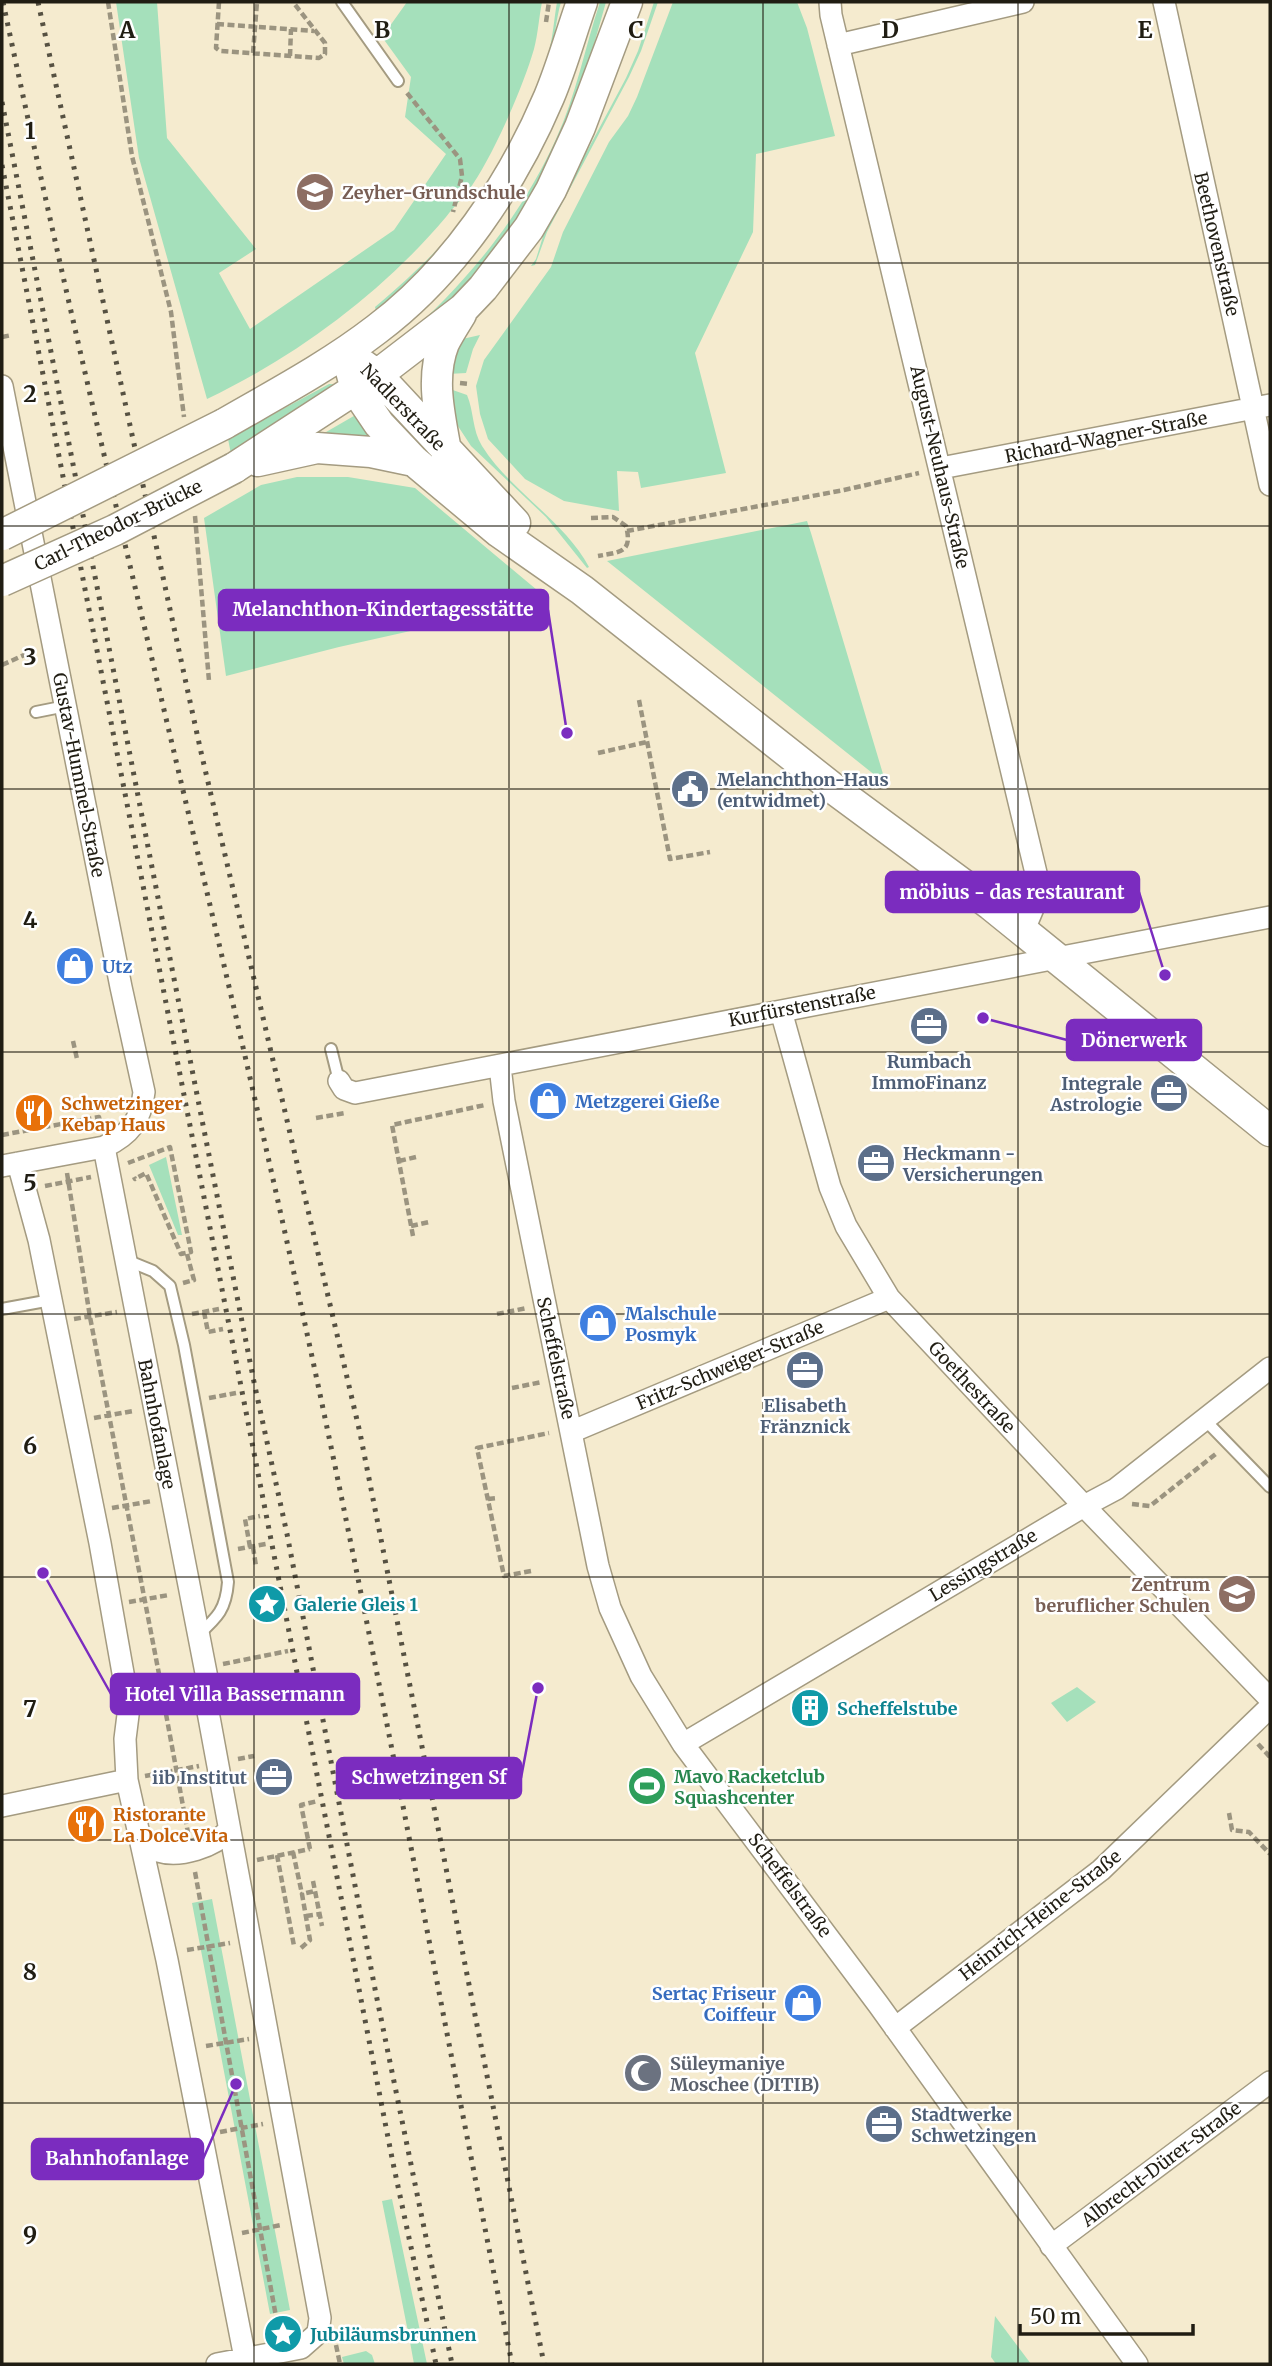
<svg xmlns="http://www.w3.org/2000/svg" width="1272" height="2366" font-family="Merriweather,serif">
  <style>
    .green { fill: #a5e0bb }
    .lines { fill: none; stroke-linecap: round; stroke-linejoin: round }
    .lane-casing { stroke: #a49b81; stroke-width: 14 }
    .street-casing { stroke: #a49b81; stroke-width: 24 }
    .secondary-casing { stroke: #a49b81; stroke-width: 33 }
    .path { stroke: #9b9480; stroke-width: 4.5; stroke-dasharray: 7 3.5; stroke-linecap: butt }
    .lane { stroke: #fff; stroke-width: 10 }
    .street { stroke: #fff; stroke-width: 21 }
    .secondary { stroke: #fff; stroke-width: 30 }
    .rail { stroke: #565142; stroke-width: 5; stroke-dasharray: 3.5 7; stroke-linecap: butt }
    .secondary-bridge-casing { stroke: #a49b81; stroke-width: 33; stroke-linecap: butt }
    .secondary-bridge { stroke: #fff; stroke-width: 30 }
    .grid { fill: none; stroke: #201d13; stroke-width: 2; stroke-opacity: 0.55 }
    .labels { text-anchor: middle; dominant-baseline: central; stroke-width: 5; stroke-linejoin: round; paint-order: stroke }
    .education-label { font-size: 18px; font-weight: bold; fill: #785e54; stroke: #fff; text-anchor: start }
    .street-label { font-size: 18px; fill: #201d13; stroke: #fff }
    .service-label { font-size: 18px; font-weight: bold; fill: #4e5e75; stroke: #fff; text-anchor: start }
    .shop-label { font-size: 18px; font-weight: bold; fill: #366cbe; stroke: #fff; text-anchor: start }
    .food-label { font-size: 18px; font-weight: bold; fill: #c56008; stroke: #fff; text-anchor: start }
    .culture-label { font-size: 18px; font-weight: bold; fill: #0d838f; stroke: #fff; text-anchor: start }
    .leisure-label { font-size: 18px; font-weight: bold; fill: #27864d; stroke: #fff; text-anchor: start }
    .worship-label { font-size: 18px; font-weight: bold; fill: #5b616d; stroke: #fff; text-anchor: start }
    .grid-label { font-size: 23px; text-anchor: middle; font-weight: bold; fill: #201d13; stroke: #fff; stroke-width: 5; stroke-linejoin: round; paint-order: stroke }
    .leader { fill: none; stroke: #7b2cbf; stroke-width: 2.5 }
    .callout-dot { fill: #7b2cbf; stroke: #fff; stroke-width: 2.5 }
    .callout { fill: #7b2cbf; stroke: #7b2cbf; stroke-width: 2.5 }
    .callout-label { font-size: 19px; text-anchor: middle; font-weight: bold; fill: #fff }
  </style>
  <rect width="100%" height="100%" fill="#f5ebcf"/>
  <path class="green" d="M116,2H157L167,138L256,249L219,273L250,329L394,230L446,154L405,117L411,77L382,37L407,2H542C539,17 538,34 534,49C523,87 495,151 473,184C465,196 454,206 446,217C382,293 297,356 207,399L139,158Z
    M557,2H561C556,19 555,37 551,55C548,70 539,85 533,100C498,188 450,253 377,315L375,307C447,246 490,198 527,110C534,92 543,73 548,55C553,38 554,19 557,2Z
    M600,2H606L583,83L543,183L463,294L401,341C466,283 520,219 556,139C576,96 585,47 600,2Z
    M654,2H658L641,51L629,77L547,232L535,265L531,266L536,259L545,230L626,78L638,51Z
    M673,2H797L807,28L835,136L756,154L753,232L695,353L726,473L641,488L638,472L617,471L619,511L564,501L525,479L488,439L480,414L476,386L484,360L551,267L563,232L609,142L628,116L637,97Z
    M480,335L473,349L466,373L448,374L458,340Z
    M329,384L349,385L231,454L228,439Z
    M447,388L467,395C474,411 472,430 482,446C511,492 563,519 589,567L587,568L546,517L471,446L454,420Z
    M359,413L381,443L314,439Z
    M297,477H348L415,488L549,600L339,647L226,676L204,518L261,485Z
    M807,521L811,533L886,784L607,561Z
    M166,1157L182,1235H178L149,1165Z
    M1077,1687L1096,1702L1067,1722L1051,1703Z
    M212,1899L290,2310L270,2314L192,1903Z
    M392,2199L427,2364H414L410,2342L382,2201Z
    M995,2316L1031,2364H996L991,2357Z
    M366,2351L372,2355L375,2364H344L342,2357Z"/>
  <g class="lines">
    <defs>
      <path id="lane" d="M342,2L398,81
        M36,712L66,706
        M331,1049L339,1081
        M126,1260L153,1271L170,1286L184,1345L228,1582C226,1609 218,1617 198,1635
        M2,1309L51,1300
        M1205,1420L1270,1487"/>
      <path id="street" d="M830,2L831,15L1036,873L1039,894L1023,932
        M1164,2L1270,485
        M838,45L1023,2
        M2,386L121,987L144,1092C141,1120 130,1135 104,1147L2,1166
        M941,468L1270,405
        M781,1011L830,1187L846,1226L889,1298L1084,1506L1270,1699
        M500,1066L504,1101L598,1566L610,1608L641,1676L683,1744L878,2004L1137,2364
        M339,1081L344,1089L355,1093L1270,917
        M104,1147L207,1678L206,1701L320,2318L318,2333L301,2348L217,2364
        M18,1163L39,1240L100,1543L129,1707L125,1739L127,1780L167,1960L245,2358
        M571,1432L889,1298
        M129,1707C161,1687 170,1689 206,1701
        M683,1744L1084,1506L1116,1489L1270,1368
        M2,1806L127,1780
        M143,1844C147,1846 153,1850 158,1851C180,1858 214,1847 229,1830
        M895,2028L1101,1870L1270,1707
        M1051,2246L1270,2082"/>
      <path id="secondary" d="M346,352L356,390L379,424L414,461L499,532L582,590L834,789L991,905L1270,1131
        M363,365L377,375L515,523
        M224,424C276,394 329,366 377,329C453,272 512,184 549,97C562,66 571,33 582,2
        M446,451C440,416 430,378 444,343C449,333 455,324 461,314
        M258,461L317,448L371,452L414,461
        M234,468L377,375L463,309L483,288L529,228L551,190L580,127L627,2"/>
    </defs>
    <use href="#lane" class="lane-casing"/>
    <use href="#street" class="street-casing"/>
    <use href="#secondary" class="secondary-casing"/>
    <path class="path" d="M108,2L132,156L171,312L184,417
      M219,2L216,48L220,51L319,58L325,54V43L293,2
      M546,22L549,2
      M217,24L314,31
      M253,53L257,2
      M290,56L291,29
      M407,93L460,159L462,176L453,212
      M2,337L12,335
      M460,383L470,384
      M195,516L209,681
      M591,518L613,517L626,526C633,553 620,552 598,556
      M627,531L844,490L919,473
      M2,665L33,651
      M639,700L670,859L710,852
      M598,753L647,742
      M73,1041L77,1059
      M316,1118L345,1113
      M2,1135L99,1117L101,1127
      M399,1161L416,1157
      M128,1163L170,1147L191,1252L181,1254L146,1173L135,1179L134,1177
      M67,1173L90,1317L159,1674
      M45,1186L91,1177
      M411,1226L429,1222
      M413,1236L392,1125L485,1105
      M183,1283L194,1280L187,1254
      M204,1312L208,1332L223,1329
      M192,1314L219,1309
      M497,1314L527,1308
      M74,1319L117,1312
      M512,1388L542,1382
      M209,1398L236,1393
      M94,1418L133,1411
      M488,1499L498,1498
      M1132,1504L1150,1506L1217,1453
      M112,1508L152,1501
      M250,1547L245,1519L260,1516
      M253,1547L256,1566
      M238,1549L266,1544
      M531,1571L504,1576L477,1448L549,1433
      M129,1602L169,1595
      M223,1664L288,1651
      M166,1714L188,1833
      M1258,1744L1270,1757
      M238,1759L254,1756
      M145,1776L199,1766
      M1229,1813L1232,1830L1249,1832L1270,1854
      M310,1849L301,1805L318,1801
      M293,1852L302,1894
      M277,1855L294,1946
      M257,1860L310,1849
      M195,1872L277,2322L269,2329L270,2332
      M313,1881L322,1926
      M306,1916L320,1914
      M301,1948L310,1940L302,1894L315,1891
      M187,1950L230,1943
      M206,2046L249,2039
      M220,2132L263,2124
      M242,2233L281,2225
      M336,2345L340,2364"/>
    <use href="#lane" class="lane"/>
    <use href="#street" class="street"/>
    <use href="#secondary" class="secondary"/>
    <path class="rail" d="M3,2C98,454 214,900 311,1352C383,1688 444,2027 512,2364
      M38,2L201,752L360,1433L544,2364
      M2,102L160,908L254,1382L287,1534L376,1994L452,2364
      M2,165L393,2163L436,2364"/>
    <defs>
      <path id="secondary-bridge" d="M2,535L224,424
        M2,581L115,530L234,468"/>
    </defs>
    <use href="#secondary-bridge" class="secondary-bridge-casing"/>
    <use href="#secondary-bridge" class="secondary-bridge"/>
  </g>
  <path class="grid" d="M254,2V2364M509,2V2364M763,2V2364M1018,2V2364M2,263H1270M2,526H1270M2,789H1270M2,1052H1270M2,1314H1270M2,1577H1270M2,1840H1270M2,2103H1270"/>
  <defs>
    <symbol id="school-disc" viewBox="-11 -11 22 22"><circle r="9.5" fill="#8d6e63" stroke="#fff"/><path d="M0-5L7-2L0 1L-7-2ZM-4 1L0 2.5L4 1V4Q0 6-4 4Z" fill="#fff"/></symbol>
    <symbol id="civic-disc" viewBox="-11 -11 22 22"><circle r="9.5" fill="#5c6f8a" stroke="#fff"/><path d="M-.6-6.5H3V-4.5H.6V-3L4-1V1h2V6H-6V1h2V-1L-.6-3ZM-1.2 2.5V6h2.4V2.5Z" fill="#fff"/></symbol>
    <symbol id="shop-disc" viewBox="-11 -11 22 22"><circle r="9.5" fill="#3f7fe0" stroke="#fff"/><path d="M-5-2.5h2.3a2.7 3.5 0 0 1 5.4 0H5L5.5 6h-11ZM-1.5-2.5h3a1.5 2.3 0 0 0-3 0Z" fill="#fff"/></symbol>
    <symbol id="office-disc" viewBox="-11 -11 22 22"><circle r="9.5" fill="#5c6f8a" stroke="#fff"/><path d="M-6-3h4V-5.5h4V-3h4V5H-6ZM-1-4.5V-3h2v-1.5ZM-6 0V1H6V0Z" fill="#fff"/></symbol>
    <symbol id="restaurant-disc" viewBox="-11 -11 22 22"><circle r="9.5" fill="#e8710a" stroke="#fff"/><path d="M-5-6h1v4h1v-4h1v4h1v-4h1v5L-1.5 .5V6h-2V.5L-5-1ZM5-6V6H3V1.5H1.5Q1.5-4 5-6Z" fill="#fff"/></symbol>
    <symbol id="sight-disc" viewBox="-11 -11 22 22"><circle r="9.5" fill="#0f9aa8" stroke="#fff"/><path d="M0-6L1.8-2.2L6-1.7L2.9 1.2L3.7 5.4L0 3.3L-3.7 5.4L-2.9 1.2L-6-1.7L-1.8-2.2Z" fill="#fff"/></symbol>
    <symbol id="building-disc" viewBox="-11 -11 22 22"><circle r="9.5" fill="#0f9aa8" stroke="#fff"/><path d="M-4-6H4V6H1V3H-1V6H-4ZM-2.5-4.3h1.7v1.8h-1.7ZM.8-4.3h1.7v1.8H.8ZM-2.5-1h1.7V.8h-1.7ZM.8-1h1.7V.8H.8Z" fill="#fff"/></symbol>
    <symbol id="stadium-disc" viewBox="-11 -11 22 22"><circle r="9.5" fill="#2e9e5b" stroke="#fff"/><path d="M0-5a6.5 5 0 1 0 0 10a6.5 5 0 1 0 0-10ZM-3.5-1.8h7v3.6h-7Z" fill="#fff"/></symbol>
    <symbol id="mosque-disc" viewBox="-11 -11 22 22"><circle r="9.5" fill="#6b7280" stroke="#fff"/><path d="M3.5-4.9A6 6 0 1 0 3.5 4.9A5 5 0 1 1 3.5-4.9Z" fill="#fff"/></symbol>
  </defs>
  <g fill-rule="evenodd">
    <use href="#school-disc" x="293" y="170" width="44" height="44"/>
    <use href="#civic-disc" x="668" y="767" width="44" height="44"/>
    <use href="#shop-disc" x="53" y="944" width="44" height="44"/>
    <use href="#office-disc" x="907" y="1004" width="44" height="44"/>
    <use href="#office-disc" x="1147" y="1071" width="44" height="44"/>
    <use href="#shop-disc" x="526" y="1079" width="44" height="44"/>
    <use href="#restaurant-disc" x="12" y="1091" width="44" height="44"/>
    <use href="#office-disc" x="854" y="1141" width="44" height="44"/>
    <use href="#shop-disc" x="576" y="1301" width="44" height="44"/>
    <use href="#office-disc" x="783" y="1348" width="44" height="44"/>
    <use href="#school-disc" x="1215" y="1572" width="44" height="44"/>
    <use href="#sight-disc" x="245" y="1582" width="44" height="44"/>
    <use href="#building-disc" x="788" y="1686" width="44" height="44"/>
    <use href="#office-disc" x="252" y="1755" width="44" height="44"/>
    <use href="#stadium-disc" x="625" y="1764" width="44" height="44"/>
    <use href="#restaurant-disc" x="64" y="1802" width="44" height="44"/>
    <use href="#shop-disc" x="781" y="1981" width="44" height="44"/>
    <use href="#mosque-disc" x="621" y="2051" width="44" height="44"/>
    <use href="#office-disc" x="862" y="2102" width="44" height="44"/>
    <use href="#sight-disc" x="261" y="2312" width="44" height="44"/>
  </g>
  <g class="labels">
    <g class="education-label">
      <text x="342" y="192">Zeyher-Grundschule</text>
      <text x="1210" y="1584" text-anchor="end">Zentrum<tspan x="1210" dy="21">beruflicher Schulen</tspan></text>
    </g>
    <g class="street-label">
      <text transform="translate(1217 244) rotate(77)">Beethovenstraße</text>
      <text transform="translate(403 407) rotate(46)">Nadlerstraße</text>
      <text transform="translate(1106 437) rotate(-11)">Richard-Wagner-Straße</text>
      <text transform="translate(940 467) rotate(77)">August-Neuhaus-Straße</text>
      <text transform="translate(118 525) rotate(-26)">Carl-Theodor-Brücke</text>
      <text transform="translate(79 775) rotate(79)">Gustav-Hummel-Straße</text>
      <text transform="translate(802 1006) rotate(-11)">Kurfürstenstraße</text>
      <text transform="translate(556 1358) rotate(78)">Scheffelstraße</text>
      <text transform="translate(730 1365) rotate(-23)">Fritz-Schweiger-Straße</text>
      <text transform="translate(972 1387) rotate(47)">Goethestraße</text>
      <text transform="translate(157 1424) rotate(79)">Bahnhofanlage</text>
      <text transform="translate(983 1565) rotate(-31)">Lessingstraße</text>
      <text transform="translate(790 1885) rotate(53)">Scheffelstraße</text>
      <text transform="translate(1040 1915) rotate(-38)">Heinrich-Heine-Straße</text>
      <text transform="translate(1161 2164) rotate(-37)">Albrecht-Dürer-Straße</text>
    </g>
    <g class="service-label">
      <text x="717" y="779">Melanchthon-Haus<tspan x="717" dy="21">(entwidmet)</tspan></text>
      <text x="929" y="1061" text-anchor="middle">Rumbach<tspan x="929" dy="21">ImmoFinanz</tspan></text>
      <text x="1142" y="1083" text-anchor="end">Integrale<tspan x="1142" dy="21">Astrologie</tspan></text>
      <text x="903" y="1153">Heckmann -<tspan x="903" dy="21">Versicherungen</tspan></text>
      <text x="805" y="1405" text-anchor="middle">Elisabeth<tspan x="805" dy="21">Fränznick</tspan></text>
      <text x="247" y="1777" text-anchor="end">iib Institut</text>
      <text x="911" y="2114">Stadtwerke<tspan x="911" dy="21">Schwetzingen</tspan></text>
    </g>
    <g class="shop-label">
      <text x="102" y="966">Utz</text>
      <text x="575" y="1101">Metzgerei Gieße</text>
      <text x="625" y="1313">Malschule<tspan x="625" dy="21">Posmyk</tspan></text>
      <text x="776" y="1993" text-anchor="end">Sertaç Friseur<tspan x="776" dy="21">Coiffeur</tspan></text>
    </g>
    <g class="food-label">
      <text x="61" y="1103">Schwetzinger<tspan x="61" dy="21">Kebap Haus</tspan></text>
      <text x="113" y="1814">Ristorante<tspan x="113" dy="21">La Dolce Vita</tspan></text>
    </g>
    <g class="culture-label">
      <text x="294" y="1604">Galerie Gleis 1</text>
      <text x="837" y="1708">Scheffelstube</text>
      <text x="310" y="2334">Jubiläumsbrunnen</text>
    </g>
    <g class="leisure-label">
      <text x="674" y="1776">Mavo Racketclub<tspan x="674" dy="21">Squashcenter</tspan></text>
    </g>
    <g class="worship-label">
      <text x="670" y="2063">Süleymaniye<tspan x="670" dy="21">Moschee (DITIB)</tspan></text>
    </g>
  </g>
  <g class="grid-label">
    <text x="127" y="38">A</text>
    <text x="382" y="38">B</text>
    <text x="636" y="38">C</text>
    <text x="890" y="38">D</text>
    <text x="1145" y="38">E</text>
    <text x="30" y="139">1</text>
    <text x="30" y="402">2</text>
    <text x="30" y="665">3</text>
    <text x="30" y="928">4</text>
    <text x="30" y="1191">5</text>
    <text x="30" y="1454">6</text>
    <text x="30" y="1717">7</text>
    <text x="30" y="1980">8</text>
    <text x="30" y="2243">9</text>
  </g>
  <path class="leader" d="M567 733L548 610M1165 975L1139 892M983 1018L1067 1040M43 1573L111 1694M538 1688L521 1778M236 2084L203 2159"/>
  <g class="callout-dot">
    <circle cx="567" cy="733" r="7"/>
    <circle cx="1165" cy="975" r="7"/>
    <circle cx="983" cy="1018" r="7"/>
    <circle cx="43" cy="1573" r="7"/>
    <circle cx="538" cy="1688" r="7"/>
    <circle cx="236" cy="2084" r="7"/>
  </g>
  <g class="callout">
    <rect x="219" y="590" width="329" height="40" rx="7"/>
    <rect x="886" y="872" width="253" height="40" rx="7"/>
    <rect x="1067" y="1020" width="134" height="40" rx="7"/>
    <rect x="111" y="1674" width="248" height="40" rx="7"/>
    <rect x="337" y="1758" width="184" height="40" rx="7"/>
    <rect x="32" y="2139" width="171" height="40" rx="7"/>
  </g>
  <g class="callout-label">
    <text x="383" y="616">Melanchthon-Kindertagesstätte</text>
    <text x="1012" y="899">möbius - das restaurant</text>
    <text x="1134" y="1047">Dönerwerk</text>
    <text x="235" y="1701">Hotel Villa Bassermann</text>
    <text x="429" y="1784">Schwetzingen Sf</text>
    <text x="117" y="2165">Bahnhofanlage</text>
  </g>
  <rect width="1272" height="2366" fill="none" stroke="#201d13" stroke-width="7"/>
  <path d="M1020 2324v10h173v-10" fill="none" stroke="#201d13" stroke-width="3.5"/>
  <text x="1030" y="2324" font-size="21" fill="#201d13" stroke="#ffffff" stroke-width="5" paint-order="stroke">50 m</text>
</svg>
